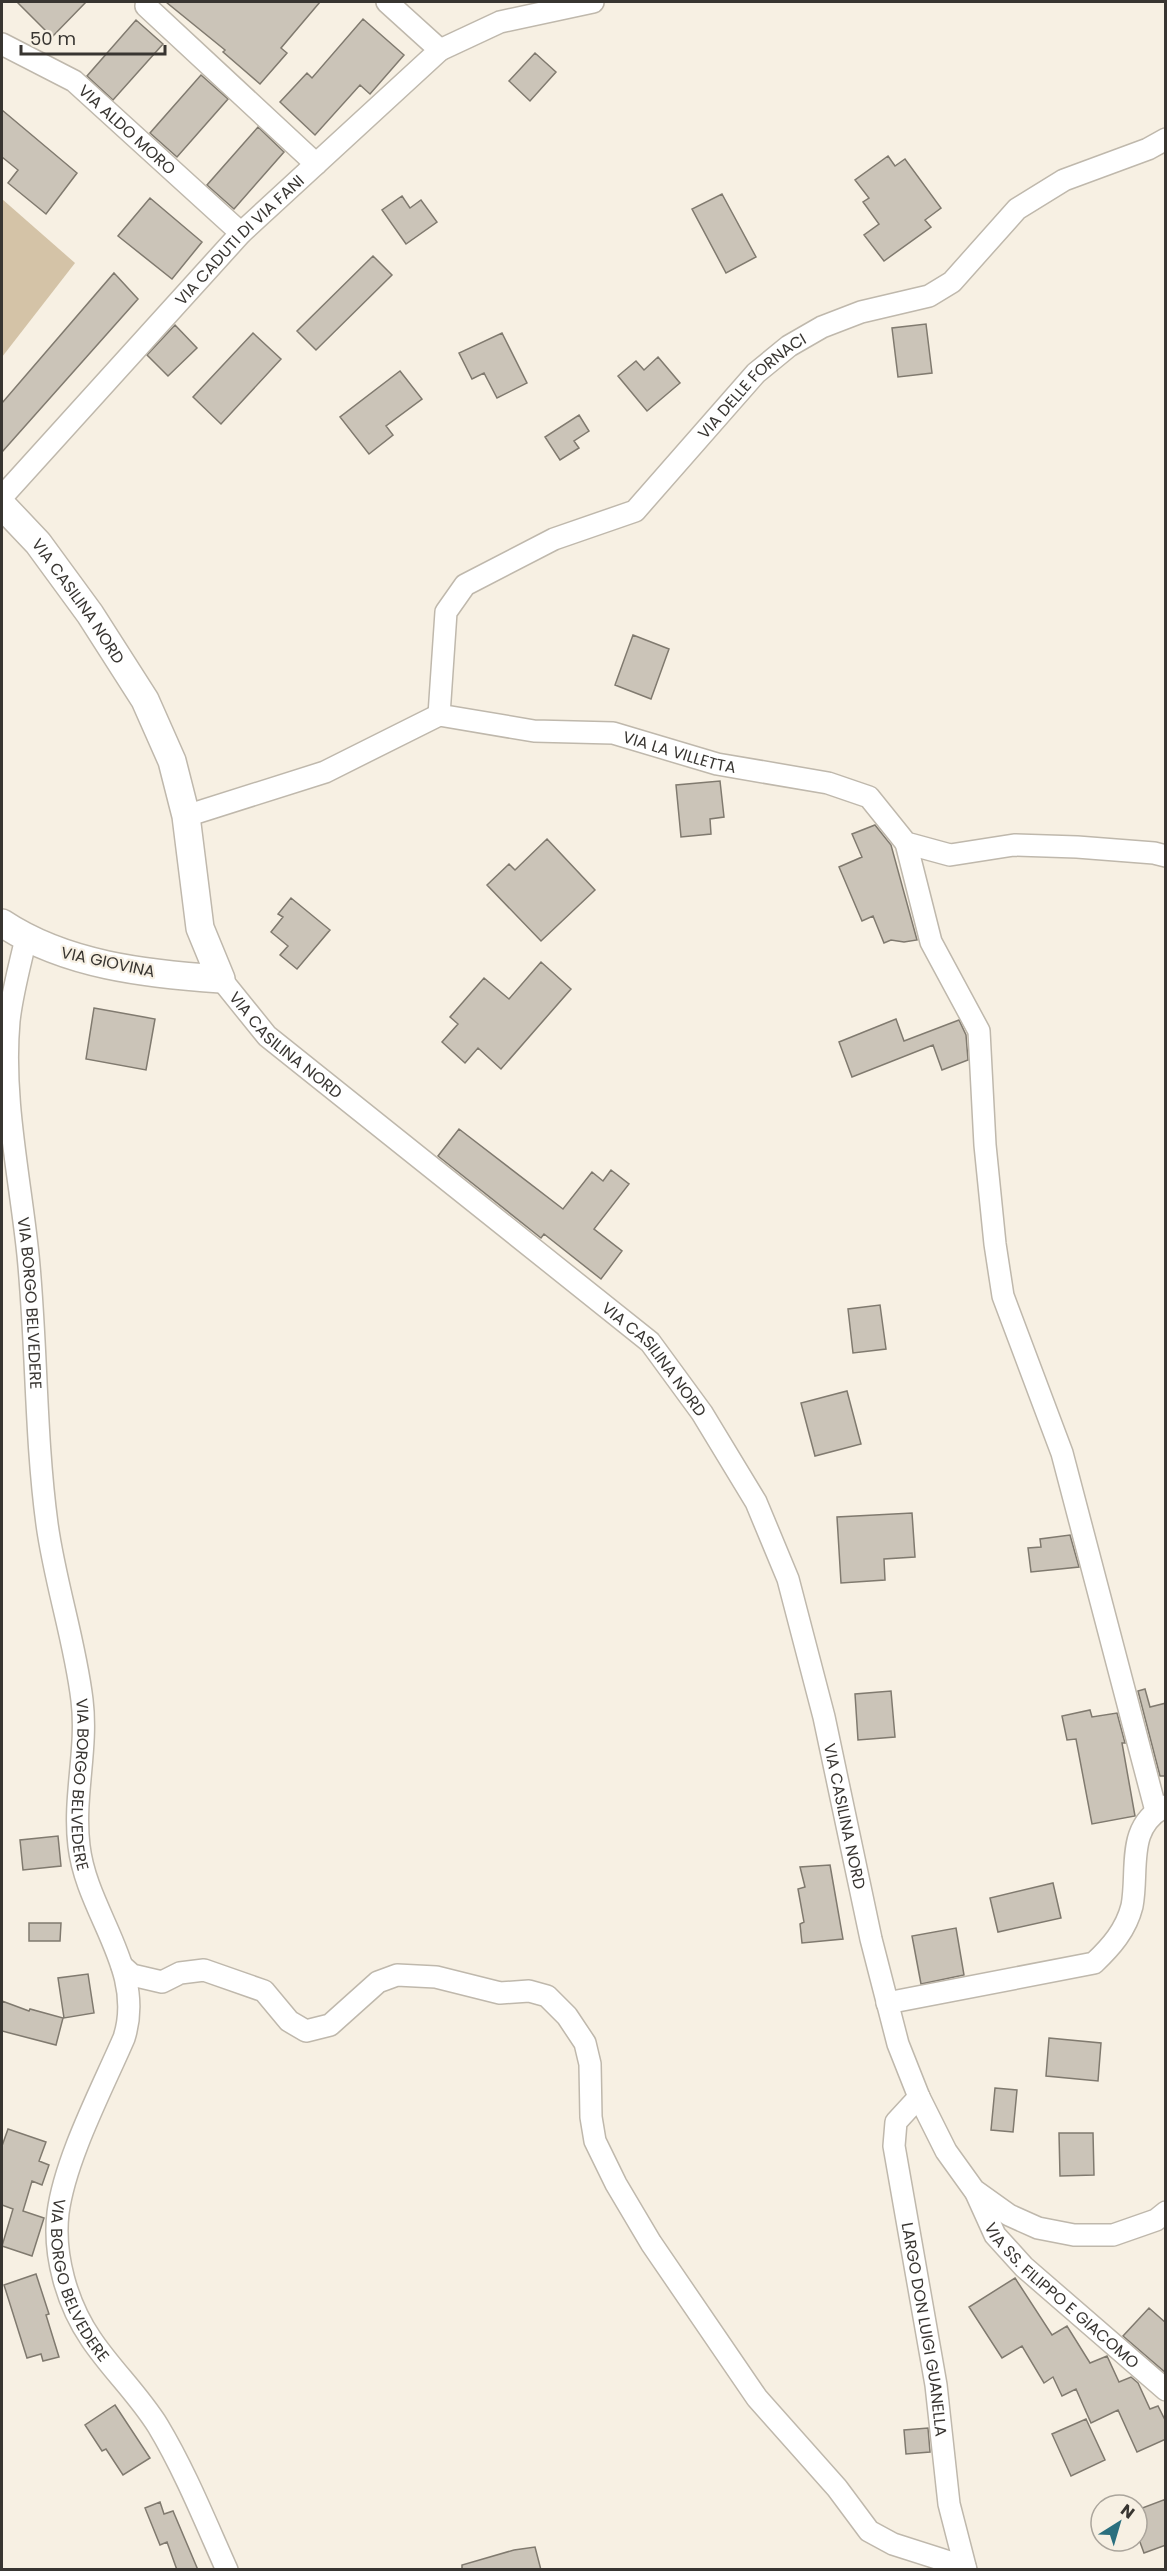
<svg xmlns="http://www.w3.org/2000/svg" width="1167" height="2571" font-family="Poppins,sans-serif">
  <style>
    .green { fill: #d4c3a7 }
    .building { fill: #cbc4b8; stroke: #807a6f; stroke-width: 1.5 }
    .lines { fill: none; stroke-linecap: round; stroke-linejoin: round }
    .minor-casing { stroke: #bfb8ac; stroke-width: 24 }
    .tertiary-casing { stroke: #bfb8ac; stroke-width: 30 }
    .minor { stroke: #fff; stroke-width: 21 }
    .tertiary { stroke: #fff; stroke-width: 27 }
    .labels { text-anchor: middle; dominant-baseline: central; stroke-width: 4.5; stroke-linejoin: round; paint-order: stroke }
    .street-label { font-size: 16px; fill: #383531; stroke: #f7f0e3 }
  </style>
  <rect width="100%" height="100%" fill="#f7f0e3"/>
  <path class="green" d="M2,199L75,263L2,357Z"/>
  <path class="building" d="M17,2H86L52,37Z
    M166,2H320L281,48L287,53L260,84L223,52L225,50Z
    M363,19L404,55L370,94L360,85L315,135L280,102L307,73L312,78Z
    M136,20L163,44L113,100L87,76Z
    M535,53L556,72L530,101L509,81Z
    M201,75L228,99L177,157L150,133Z
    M2,110L77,173L46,214L8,183L18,170L2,157Z
    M258,127L284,152L234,209L207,185Z
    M888,156L895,166L905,159L941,208L925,220L931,227L884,261L864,235L879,224L863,202L869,198L855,180Z
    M722,194L756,257L726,273L692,209Z
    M402,196L410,208L421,200L437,222L406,244L382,210Z
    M150,198L202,242L172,279L118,236Z
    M373,256L392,275L316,350L297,331Z
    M114,273L138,299L2,452V403Z
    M926,324L932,373L898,377L892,328Z
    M175,325L197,348L168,376L147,355Z
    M253,333L281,359L221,424L193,397Z
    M502,333L527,383L497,398L484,373L472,379L459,353Z
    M658,357L680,383L647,411L618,376L636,361L644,370Z
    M400,371L422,399L386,426L393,435L369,454L340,417Z
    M579,415L589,431L574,441L579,448L560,460L545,437Z
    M633,635L669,649L651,699L615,685Z
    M720,781L724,817L710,819L711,834L681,837L676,785Z
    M875,825L891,845L917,940L904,942L891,940L884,943L873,916L862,921L839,867L862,857L852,834Z
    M547,839L595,890L541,941L487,885L509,864L515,870Z
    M291,898L330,930L297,969L280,955L288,946L271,932L283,917L278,914Z
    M541,962L571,989L501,1069L478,1048L465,1063L442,1042L458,1024L450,1017L484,978L509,999Z
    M94,1008L155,1019L146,1070L86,1059Z
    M896,1019L904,1041L959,1020L966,1035L968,1060L942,1070L933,1045L852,1077L839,1042Z
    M459,1129L563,1209L592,1172L603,1181L611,1170L629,1184L594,1229L622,1251L601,1279L544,1234L541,1238L438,1156Z
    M880,1305L886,1349L853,1353L848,1309Z
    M847,1391L861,1444L815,1456L801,1403Z
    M912,1513L915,1557L884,1559L885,1580L841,1583L837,1517Z
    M1070,1535L1079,1567L1031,1572L1028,1548L1041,1547L1040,1539Z
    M1145,1689L1150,1707L1166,1703V1776H1160L1138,1691Z
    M891,1691L895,1737L858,1740L855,1694Z
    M1090,1710L1092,1717L1117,1713L1125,1743H1122L1135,1816L1092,1824L1076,1739L1067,1740L1062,1716Z
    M58,1836L61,1866L23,1870L20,1840Z
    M830,1865L843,1939L802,1943L800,1924L804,1922L798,1889L805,1887L800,1867Z
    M1053,1883L1061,1918L998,1932L990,1898Z
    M29,1923H61L60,1941H29Z
    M956,1928L964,1975L921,1984L912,1936Z
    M88,1974L94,2013L64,2018L58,1978Z
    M2,2001L29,2011L30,2009L63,2018L56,2045L2,2031Z
    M1049,2038L1101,2043L1098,2081L1046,2076Z
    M995,2088L1017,2090L1013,2132L991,2130Z
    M8,2129L46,2142L39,2161L49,2165L42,2185L32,2181L23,2211L44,2218L32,2256L2,2246L13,2209L2,2205V2146Z
    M1059,2133H1093L1094,2175L1060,2176Z
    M36,2274L49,2314L46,2315L59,2357L43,2361L41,2354L27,2358L4,2285Z
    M1015,2278L1052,2335L1067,2326L1090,2363L1107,2356L1119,2382L1131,2377L1138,2383L1150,2409L1158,2406L1166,2422V2439L1137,2452L1118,2410L1091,2423L1076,2389L1062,2396L1053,2377L1044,2383L1022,2346L1002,2358L969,2307Z
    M1149,2308L1166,2323V2373L1123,2336Z
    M115,2405L150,2458L123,2475L106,2449L102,2451L85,2425Z
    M1086,2419L1105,2460L1071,2476L1052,2434Z
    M928,2428L930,2452L906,2454L904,2430Z
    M1166,2499V2545L1144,2553L1137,2534V2510Z
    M160,2502L164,2514L173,2511L198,2570H177L167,2542L160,2545L145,2508Z
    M535,2547L541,2570H462V2565L514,2550Z"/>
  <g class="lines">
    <defs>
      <g id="minor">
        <path d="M146,6L316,164"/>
        <path id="s1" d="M2,44L74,81L241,233"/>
        <path d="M440,50L500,22L593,2"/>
        <path id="s2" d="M2,497L241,233L440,50L387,2"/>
        <path id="s3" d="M439,715L446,612L465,585L554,539L635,511L756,373L789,346L822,327L861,312L929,296L952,282L1017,209L1064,180L1148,149L1166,139"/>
        <path id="s4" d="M186,816L325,772L439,715L534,731L613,733L717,764L828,783L869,797L906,843L950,855L1014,845L1077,847L1154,853L1166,856"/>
        <path d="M906,843L931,942L979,1031L985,1145L995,1244L1003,1296L1062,1453L1156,1811"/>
        <path id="s5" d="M26,938C20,965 12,993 9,1021C2,1099 20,1177 28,1255C37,1345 35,1435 47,1524C55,1583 75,1641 82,1700C88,1749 73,1797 79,1846C87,1914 146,1969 124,2038C102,2089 65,2159 58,2213C53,2255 67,2304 91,2339C111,2369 138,2394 158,2426C185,2471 205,2521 227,2570"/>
        <path id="s6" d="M221,979L267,1036L650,1342L702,1413L756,1502L788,1579L824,1717L871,1939L898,2044L919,2097L946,2151L974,2190L1009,2215L1038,2228L1074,2235H1113L1156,2220L1166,2212"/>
        <path d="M122,1966L132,1975L162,1982L180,1973L204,1970L264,1991L289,2021L306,2031L330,2025L378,1982L397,1975L436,1977L500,1993L529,1991L547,1996L567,2016L585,2043L590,2064L591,2117L595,2141L616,2184L651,2243L757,2398L837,2488L869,2531L893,2544L965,2567"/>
        <path d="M887,2003L1094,1963C1111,1947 1126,1930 1132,1906C1139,1870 1125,1826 1166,1806"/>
        <path id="s7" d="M919,2097L896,2122L894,2146L936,2385L949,2504L966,2570"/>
        <path id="s8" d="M976,2193L995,2235L1024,2267L1166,2390"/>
      </g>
      <g id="tertiary">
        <path id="s9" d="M2,505L38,543L90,614L145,700L172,761L186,816L200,928L221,979C146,974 65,965 2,923"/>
      </g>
    </defs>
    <use href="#minor" class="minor-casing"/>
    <use href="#tertiary" class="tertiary-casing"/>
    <use href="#minor" class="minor"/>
    <use href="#tertiary" class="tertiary"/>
  </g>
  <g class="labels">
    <g class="street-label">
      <text stroke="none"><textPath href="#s1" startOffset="153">VIA ALDO MORO</textPath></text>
      <text stroke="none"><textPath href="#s2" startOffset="350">VIA CADUTI DI VIA FANI</textPath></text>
      <text stroke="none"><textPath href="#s3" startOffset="494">VIA DELLE FORNACI</textPath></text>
      <text stroke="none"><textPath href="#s9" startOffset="123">VIA CASILINA NORD</textPath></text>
      <text stroke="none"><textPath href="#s4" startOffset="518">VIA LA VILLETTA</textPath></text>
      <text transform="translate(108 962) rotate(12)">VIA GIOVINA</text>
      <text stroke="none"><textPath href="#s6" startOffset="93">VIA CASILINA NORD</textPath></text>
      <text stroke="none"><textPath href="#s5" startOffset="368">VIA BORGO BELVEDERE</textPath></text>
      <text stroke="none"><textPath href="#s6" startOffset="579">VIA CASILINA NORD</textPath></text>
      <text stroke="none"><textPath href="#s5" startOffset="854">VIA BORGO BELVEDERE</textPath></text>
      <text stroke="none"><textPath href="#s6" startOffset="1083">VIA CASILINA NORD</textPath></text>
      <text stroke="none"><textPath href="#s5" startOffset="1376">VIA BORGO BELVEDERE</textPath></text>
      <text stroke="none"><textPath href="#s8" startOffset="136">VIA SS. FILIPPO E GIACOMO</textPath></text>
      <text stroke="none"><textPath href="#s7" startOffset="244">LARGO DON LUIGI GUANELLA</textPath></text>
    </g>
  </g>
  <rect width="1167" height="2571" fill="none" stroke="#383531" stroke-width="6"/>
  <g transform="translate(1119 2523) rotate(37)"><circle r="28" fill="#f7f0e3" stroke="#aba59c" stroke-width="1.5"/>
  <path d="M0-4.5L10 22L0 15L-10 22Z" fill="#2a6f7e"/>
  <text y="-9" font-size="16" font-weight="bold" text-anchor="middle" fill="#383531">N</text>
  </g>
  <path d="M21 45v9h144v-9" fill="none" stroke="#383531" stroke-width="3"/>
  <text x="30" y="45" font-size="18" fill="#383531" stroke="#f7f0e3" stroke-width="4.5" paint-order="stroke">50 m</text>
</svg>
